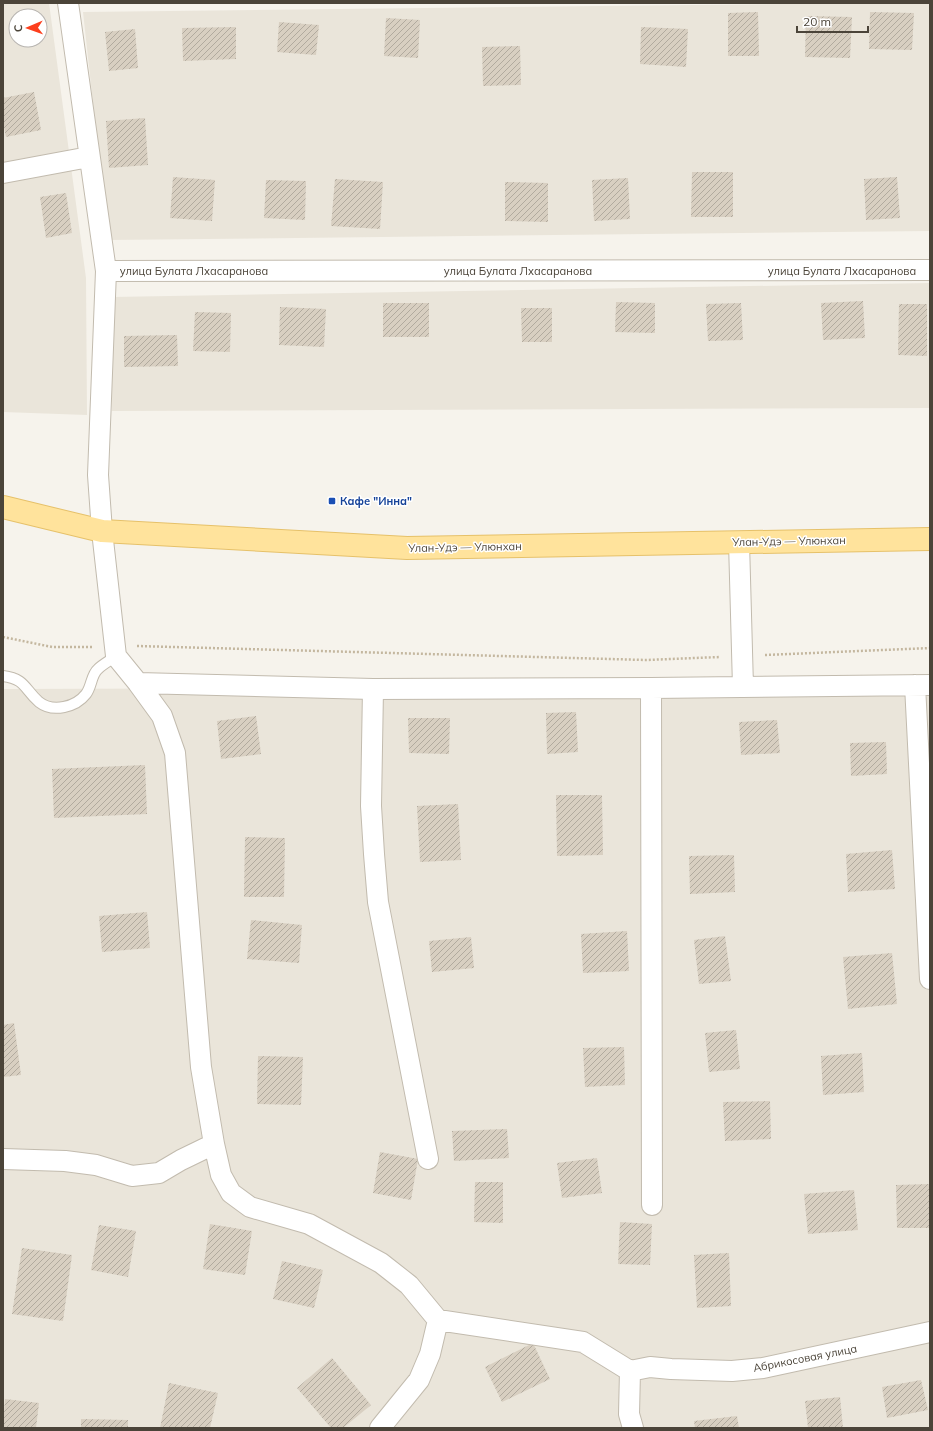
<svg xmlns="http://www.w3.org/2000/svg" width="933" height="1431" font-family="Mulish,sans-serif">
  <style>
    .residential { fill: #eae5da; fill-rule: evenodd }
    .building { fill: url(#building-hatch) }
    .lines { fill: none; stroke-linecap: round; stroke-linejoin: round }
    .service-casing { stroke: #c2bbae; stroke-width: 12 }
    .minor-casing { stroke: #c2bbae; stroke-width: 22 }
    .primary-casing { stroke: #e6c16a; stroke-width: 24 }
    .path { stroke: #c4b79f; stroke-width: 2.5; stroke-dasharray: 2 2; stroke-linecap: butt }
    .service { stroke: #fff; stroke-width: 10 }
    .minor { stroke: #fff; stroke-width: 20 }
    .primary { stroke: #ffe39c; stroke-width: 22 }
    .transit-dot { fill: #1a4fb4; stroke: #fff; stroke-width: 1.5 }
    .labels { text-anchor: middle; dominant-baseline: central; stroke-width: 3; stroke-linejoin: round; paint-order: stroke }
    .street-label { font-size: 11px; fill: #4b4439; stroke: #fff }
    .transit-label { font-size: 11px; font-weight: bold; fill: #164399; stroke: #fff; text-anchor: start }
  </style>
  <defs>
    <pattern id="building-hatch" width="6" height="6" patternUnits="userSpaceOnUse"><rect width="6" height="6" fill="#d8cfc1"/><path d="M-1 1l2-2M0 6l6-6M5 7l2-2" fill="none" stroke="#b1aa9e"/></pattern>
  </defs>
  <rect width="100%" height="100%" fill="#f6f3ec"/>
  <path class="residential" d="M3,3H49L86,278L87,415L3,412ZM16,16H40V40H16Z
    M865,3H930V231L108,240L83,12Z
    M930,283V408L112,411V297Z
    M930,684V1428H3V689L743,687Z"/>
  <path class="building" d="M758,12L759,56H728V13Z
    M870,12L914,13L912,50L869,49Z
    M806,16L852,17L850,58L805,57Z
    M386,18L420,20L418,58L384,56Z
    M279,22L319,25L316,55L277,52Z
    M236,27V59L183,61L182,28Z
    M641,27L688,29L686,67L640,64Z
    M135,29L138,68L109,71L105,32Z
    M520,46L521,85L483,86L482,47Z
    M34,92L41,130L6,137L3,122V98Z
    M145,118L148,165L109,168L106,121Z
    M692,172H733V217H691Z
    M173,177L215,180L212,221L170,218Z
    M897,177L900,218L866,220L864,179Z
    M628,178L630,219L594,221L592,180Z
    M335,179L383,182L380,229L331,226Z
    M266,180L306,181L305,220L264,218Z
    M505,182L548,183V222L505,221Z
    M66,193L72,233L46,238L40,197Z
    M863,301L865,338L823,340L821,303Z
    M616,302L655,303V333L615,332Z
    M383,303H429V337H383Z
    M741,303L743,340L708,341L706,304Z
    M899,304H927V356L898,355Z
    M280,307L326,309L324,347L279,345Z
    M521,308H552V342H522Z
    M195,312L231,313L230,352L193,351Z
    M177,335L178,366L124,367V336Z
    M576,712L578,752L547,754L546,713Z
    M256,716L261,754L221,759L217,721Z
    M408,718H450L449,754L409,753Z
    M777,720L780,753L741,755L739,722Z
    M886,742L887,774L851,776L850,743Z
    M145,765L147,814L54,818L52,769Z
    M556,795H602L603,855L557,856Z
    M458,804L461,860L420,862L417,806Z
    M245,837L285,838L284,897H244Z
    M892,850L895,889L848,892L846,854Z
    M734,855L735,892L690,894L689,856Z
    M147,912L150,948L102,952L99,916Z
    M251,920L302,925L299,963L247,959Z
    M627,931L629,971L583,973L581,934Z
    M725,936L731,981L699,984L694,940Z
    M471,937L474,968L432,972L429,941Z
    M892,953L897,1004L848,1009L843,957Z
    M14,1023L21,1075L3,1077V1025Z
    M736,1030L740,1069L709,1072L705,1033Z
    M624,1047L625,1085L585,1087L583,1048Z
    M862,1053L864,1092L823,1095L821,1056Z
    M258,1056L303,1057L301,1105L257,1104Z
    M770,1101L771,1139L725,1141L723,1102Z
    M507,1129L509,1158L454,1161L452,1131Z
    M380,1152L418,1159L411,1200L373,1193Z
    M597,1158L602,1193L562,1198L557,1163Z
    M475,1182H503V1223L474,1222Z
    M930,1184V1228H897L896,1185Z
    M854,1190L858,1230L808,1234L804,1194Z
    M620,1222L652,1224L650,1265L618,1264Z
    M210,1224L252,1231L245,1275L203,1269Z
    M99,1225L136,1231L128,1277L91,1270Z
    M22,1248L72,1255L63,1321L12,1314Z
    M729,1253L731,1306L697,1308L694,1255Z
    M282,1261L323,1270L314,1308L273,1299Z
    M533,1343L550,1379L502,1402L485,1367Z
    M332,1358L371,1405L343,1428H331L297,1388Z
    M921,1380L928,1410L887,1418L882,1387Z
    M169,1383L218,1393L210,1428H160Z
    M840,1397L843,1428H808L805,1401Z
    M5,1399L39,1403L36,1428H3Z
    M737,1416L739,1428H695L694,1421Z
    M81,1419L128,1420V1428H81Z"/>
  <g class="lines">
    <defs>
      <path id="service" d="M3,676C26,679 24,689 39,702C53,713 76,707 86,694C92,686 91,675 98,669C103,664 111,660 116,656"/>
      <path id="minor" d="M68,3L106,271L98,475L102,531L116,656L138,683L162,716L175,753L201,1067L214,1144
        M3,173L89,157
        M106,271L930,270
        M739,542L743,687
        M138,683L373,689L651,688L930,685
        M915,685L930,979
        M651,688L652,1205
        M373,689L371,806L374,854L378,902L428,1159
        M3,1159L65,1161L96,1165L132,1176L159,1173L181,1160L214,1144L221,1175L231,1193L250,1207L309,1224L381,1263L409,1285L438,1320L583,1342L630,1371L629,1414L633,1428
        M630,1371L650,1367L671,1369L732,1371L763,1368L930,1332
        M380,1428L419,1380L430,1354L438,1320"/>
      <path id="primary" d="M3,507L102,531L407,548L930,539"/>
    </defs>
    <use href="#service" class="service-casing"/>
    <use href="#minor" class="minor-casing"/>
    <use href="#primary" class="primary-casing"/>
    <path class="path" d="M3,637L52,647H94
      M137,646L646,660L720,657
      M765,655L930,648"/>
    <use href="#service" class="service"/>
    <use href="#minor" class="minor"/>
    <use href="#primary" class="primary"/>
  </g>
  <rect class="transit-dot" x="328" y="497" width="8" height="8" rx="2"/>
  <g class="labels">
    <g class="street-label">
      <text x="194" y="271">улица Булата Лхасаранова</text>
      <text x="518" y="271">улица Булата Лхасаранова</text>
      <text x="842" y="271">улица Булата Лхасаранова</text>
      <text transform="translate(789 541) rotate(-1)">Улан-Удэ — Улюнхан</text>
      <text transform="translate(465 547) rotate(-1)">Улан-Удэ — Улюнхан</text>
      <text transform="translate(805 1358) rotate(-11)">Абрикосовая улица</text>
    </g>
    <g class="transit-label">
      <text x="340" y="501">Кафе "Инна"</text>
    </g>
  </g>
  <rect width="933" height="1431" fill="none" stroke="#4b4439" stroke-width="8"/>
  <g transform="translate(28 28) rotate(268)"><circle r="19" fill="#ffffff" stroke="#b7b4b0"/>
  <path d="M0-3L7 15L0 10L-7 15Z" fill="#fc3f1d"/>
  <text y="-6" font-size="11" font-weight="bold" text-anchor="middle" fill="#4b4439">С</text>
  </g>
  <path d="M797 26v6h71v-6" fill="none" stroke="#4b4439" stroke-width="2"/>
  <text x="803" y="26" font-size="12" fill="#4b4439" stroke="#ffffff" stroke-width="3" paint-order="stroke">20 m</text>
</svg>
